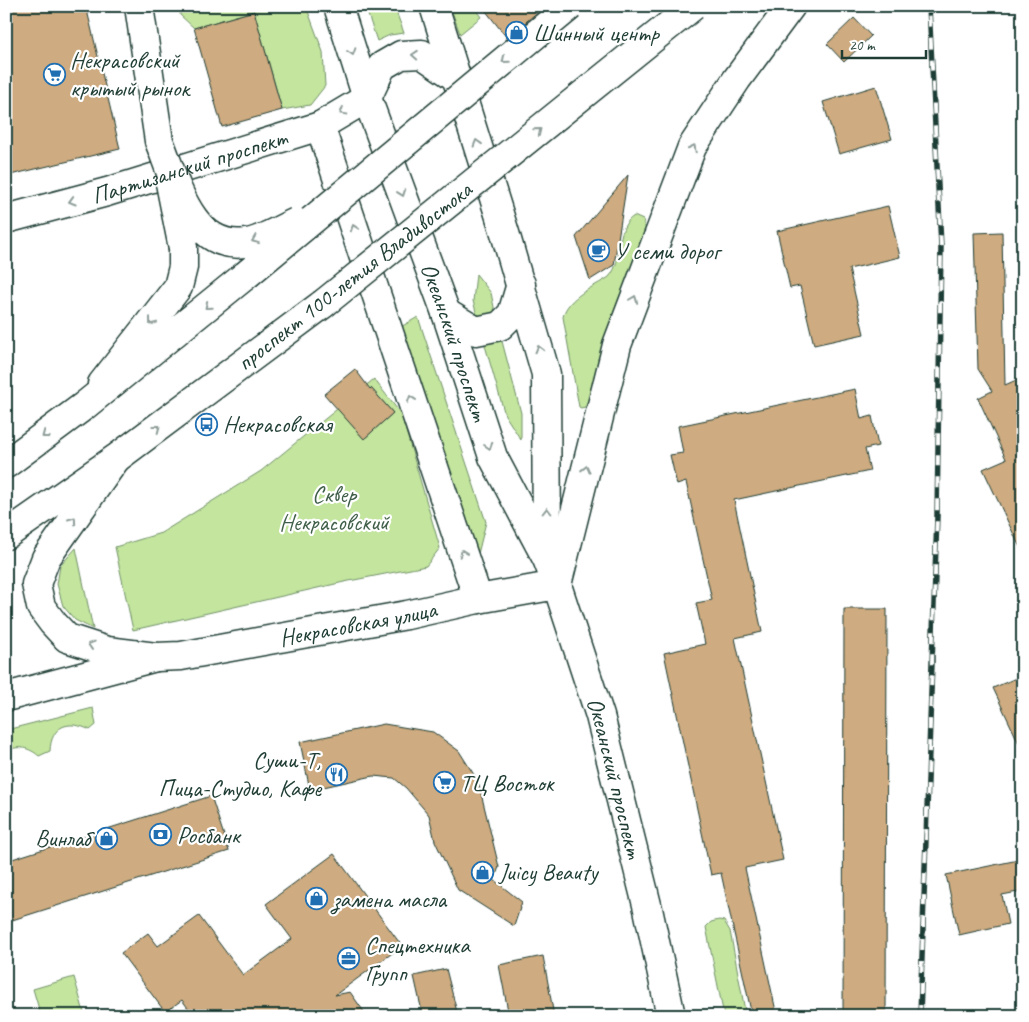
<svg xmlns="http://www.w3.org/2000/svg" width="1029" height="1022" font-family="Caveat,sans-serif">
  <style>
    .green { fill: #c3e59e; stroke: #719169; fill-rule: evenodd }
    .building { fill: #ceab80; stroke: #1f3d34 }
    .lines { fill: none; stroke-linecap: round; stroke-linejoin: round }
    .secondary-casing { stroke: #1f3d34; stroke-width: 31 }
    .primary-casing { stroke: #1f3d34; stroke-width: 31 }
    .trunk-casing { stroke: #1f3d34; stroke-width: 31 }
    .secondary { stroke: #fff; stroke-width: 28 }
    .primary { stroke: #fff; stroke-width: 28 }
    .trunk { stroke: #fff; stroke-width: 28 }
    .rail-casing { stroke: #1f3d34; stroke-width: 5.5 }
    .rail { stroke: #fff; stroke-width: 4; stroke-dasharray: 11; stroke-linecap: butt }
    .primary-bridge-casing { stroke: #1f3d34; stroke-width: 31; stroke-linecap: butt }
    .trunk-bridge-casing { stroke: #1f3d34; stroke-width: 31; stroke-linecap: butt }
    .primary-bridge { stroke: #fff; stroke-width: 28 }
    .trunk-bridge { stroke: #fff; stroke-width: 28 }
    .oneway { stroke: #8f9e9a }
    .labels { text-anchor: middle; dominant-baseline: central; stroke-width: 4.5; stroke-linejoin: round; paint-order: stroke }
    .poi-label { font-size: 24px; fill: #1f3d34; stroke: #fff; text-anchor: start }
    .street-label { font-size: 24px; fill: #1f3d34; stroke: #fff }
    .park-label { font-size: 24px; fill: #405f49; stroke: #fff }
  </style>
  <rect width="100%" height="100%" fill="#fff"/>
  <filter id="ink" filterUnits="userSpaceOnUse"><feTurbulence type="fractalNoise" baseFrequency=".02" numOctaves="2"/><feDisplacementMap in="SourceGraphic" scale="10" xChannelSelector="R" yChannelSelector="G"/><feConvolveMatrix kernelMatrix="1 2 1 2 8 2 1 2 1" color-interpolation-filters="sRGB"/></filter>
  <g filter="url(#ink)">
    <path class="green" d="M181,6H306L323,52L325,86L310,105L282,110L254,11L194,28L180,15Z
      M365,6H394L404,33L390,35L377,41Z
      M450,6H473L481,17L460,34Z
      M634,216L643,220L646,230L590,401L585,407L581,408L579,407L563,317C567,297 594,287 609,277C625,259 613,229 634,216Z
      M476,274L491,293L497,321L480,326L473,301Z
      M418,317L486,522L475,566L399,328Z
      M499,330L521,413V440L505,415L482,335Z
      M374,379L401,414L440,548L426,566L344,582L133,630L115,547L161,533L261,471ZM371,388L393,413L364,439L342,413Z
      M76,548L93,629L75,620L63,606L57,584L60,566Z
      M93,708L96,725L90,730C68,719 51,726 50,751L39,756C30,748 17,744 6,752V730Z
      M719,920L724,921L730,931L746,1016H724L706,927L711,922Z
      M74,977L85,1016H41L33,989Z"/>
    <path class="building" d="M6,6H86L120,149L6,176Z
      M482,6H537L540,10L507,38Z
      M254,11L282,110L222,127L194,28Z
      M854,18L871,36L844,62L827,44Z
      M876,86L892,139L839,154L823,102Z
      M628,175L614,265L590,280L576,237Z
      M888,206L900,257L849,269L864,334L814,345L800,286L790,288L777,231Z
      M1002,232L1005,385L1023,377V554L983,469L1006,459L978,398L992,391L978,369L974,233Z
      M355,369L370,389L371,388L393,413L364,439L324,394Z
      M855,389L861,419L872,416L878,446L865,449L870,471L734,500L762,632L735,638L783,860L745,868L777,1016H752L721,873L711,875L664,653L705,644L696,603L712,600L686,482L677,485L670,455L683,453L678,426Z
      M844,609H887L886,1016H843Z
      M1023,675V752L993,688Z
      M384,724L433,732L459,751L478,781L499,867L494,880L522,902L514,926L458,890L435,841L429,815L406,788L394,778L373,776L310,790L300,742Z
      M211,796L229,851L6,922V861Z
      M334,854L402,946L335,995L350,992L367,1016H194L182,1000L165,1012L121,953L148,933L158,946L199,916L243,975L292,939L266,904Z
      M1023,859V891L1002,895L1008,924L959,935L946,875Z
      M543,956L554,1016H509L499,965Z
      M446,969L458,1016H423L414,976Z"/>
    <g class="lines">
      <defs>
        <g id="secondary">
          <path id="s1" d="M6,219L107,192L320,126L367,98"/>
        </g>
        <g id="primary">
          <path d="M139,6L159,141"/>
          <path id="s2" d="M338,6L367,98L446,313L493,457L547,559L557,585L600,716L648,909L671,1016"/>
          <path d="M434,6L505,233L546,374L547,555"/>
          <path d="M367,98L382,66L401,55L422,54L457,78"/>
          <path d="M320,126L478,599"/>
          <path d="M446,313L476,331L500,326L512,314L521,284"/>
          <path d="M102,384L178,287L183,267V248"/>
          <path id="s3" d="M115,460L46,558L36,584L41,607L53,623L67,638L107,651L156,657L181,656L407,615L478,599L557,585"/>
          <path d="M557,585L617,345L692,147L737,79L791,6"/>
        </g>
        <path id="trunk" d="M6,464L84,406L246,275
          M6,535L118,457L323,304
          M6,697L156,657"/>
      </defs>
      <use href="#secondary" class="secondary-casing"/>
      <use href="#primary" class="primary-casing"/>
      <use href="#trunk" class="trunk-casing"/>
      <use href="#secondary" class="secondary"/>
      <use href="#primary" class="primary"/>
      <use href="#trunk" class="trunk"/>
      <defs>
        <path id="rail" d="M920,1016L937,516L941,246L929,6"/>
      </defs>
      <use href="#rail" class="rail-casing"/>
      <use href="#rail" class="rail"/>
      <defs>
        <path id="primary-bridge" d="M170,183L183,248"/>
        <path id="trunk-bridge" d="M159,141C175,180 191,251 246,243C259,242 283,228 296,222
          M246,275L570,6
          M323,304L693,6"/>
      </defs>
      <use href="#primary-bridge" class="primary-bridge-casing"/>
      <use href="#trunk-bridge" class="trunk-bridge-casing"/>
      <use href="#primary-bridge" class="primary-bridge"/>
      <use href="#trunk-bridge" class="trunk-bridge"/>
    </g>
    <defs><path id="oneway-chevron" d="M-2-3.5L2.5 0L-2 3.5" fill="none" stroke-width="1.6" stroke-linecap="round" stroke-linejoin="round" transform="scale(1.25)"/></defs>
    <g class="oneway">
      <use href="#oneway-chevron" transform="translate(352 52) rotate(72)"/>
      <use href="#oneway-chevron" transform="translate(415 55) rotate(-176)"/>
      <use href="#oneway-chevron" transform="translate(505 60) rotate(140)"/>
      <use href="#oneway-chevron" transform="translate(343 112) rotate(149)"/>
      <use href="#oneway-chevron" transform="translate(538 131) rotate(-39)"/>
      <use href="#oneway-chevron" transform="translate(477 143) rotate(-107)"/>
      <use href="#oneway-chevron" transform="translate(693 148) rotate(-63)"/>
      <use href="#oneway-chevron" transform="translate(402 193) rotate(70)"/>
      <use href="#oneway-chevron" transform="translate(72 201) rotate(164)"/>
      <use href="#oneway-chevron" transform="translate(354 228) rotate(-109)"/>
      <use href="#oneway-chevron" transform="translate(255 240) rotate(158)"/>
      <use href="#oneway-chevron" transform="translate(634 299) rotate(-69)"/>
      <use href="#oneway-chevron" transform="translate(208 306) rotate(141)"/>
      <use href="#oneway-chevron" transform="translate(152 322) rotate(127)"/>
      <use href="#oneway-chevron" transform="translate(539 349) rotate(-105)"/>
      <use href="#oneway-chevron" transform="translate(411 399) rotate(-109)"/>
      <use href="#oneway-chevron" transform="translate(157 428) rotate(-37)"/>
      <use href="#oneway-chevron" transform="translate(45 435) rotate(143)"/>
      <use href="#oneway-chevron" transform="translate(489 446) rotate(72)"/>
      <use href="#oneway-chevron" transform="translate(586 469) rotate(-76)"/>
      <use href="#oneway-chevron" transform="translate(547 511) rotate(-90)"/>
      <use href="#oneway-chevron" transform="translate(73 520) rotate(-55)"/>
      <use href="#oneway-chevron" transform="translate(463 553) rotate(-109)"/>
      <use href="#oneway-chevron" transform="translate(91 645) rotate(-162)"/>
    </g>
  </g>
  <defs>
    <symbol id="shop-ring" viewBox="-11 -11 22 22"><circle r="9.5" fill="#fff" stroke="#1f6fb2" stroke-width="1.5"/><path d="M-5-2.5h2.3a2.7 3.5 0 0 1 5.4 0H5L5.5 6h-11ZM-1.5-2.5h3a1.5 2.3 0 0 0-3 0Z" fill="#1f6fb2"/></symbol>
    <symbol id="supermarket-ring" viewBox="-11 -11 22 22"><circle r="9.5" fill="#fff" stroke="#1f6fb2" stroke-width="1.5"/><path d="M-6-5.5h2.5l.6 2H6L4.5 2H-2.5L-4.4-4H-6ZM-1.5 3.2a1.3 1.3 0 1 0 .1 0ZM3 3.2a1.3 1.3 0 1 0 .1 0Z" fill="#1f6fb2"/></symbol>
    <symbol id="cafe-ring" viewBox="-11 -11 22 22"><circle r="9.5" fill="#fff" stroke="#1f6fb2" stroke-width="1.5"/><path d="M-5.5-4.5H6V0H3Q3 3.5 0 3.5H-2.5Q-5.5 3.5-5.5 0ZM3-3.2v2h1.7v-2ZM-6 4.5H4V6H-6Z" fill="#1f6fb2"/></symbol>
    <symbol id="bus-ring" viewBox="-11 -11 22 22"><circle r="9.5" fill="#fff" stroke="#1f6fb2" stroke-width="1.5"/><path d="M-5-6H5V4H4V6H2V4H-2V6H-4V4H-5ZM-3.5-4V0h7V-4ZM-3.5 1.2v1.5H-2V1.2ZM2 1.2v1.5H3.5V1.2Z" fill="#1f6fb2"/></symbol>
    <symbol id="restaurant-ring" viewBox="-11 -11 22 22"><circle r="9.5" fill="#fff" stroke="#1f6fb2" stroke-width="1.5"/><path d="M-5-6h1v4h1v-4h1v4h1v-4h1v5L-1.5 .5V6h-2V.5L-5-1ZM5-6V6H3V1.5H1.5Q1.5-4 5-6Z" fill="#1f6fb2"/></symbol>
    <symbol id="bank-ring" viewBox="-11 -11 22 22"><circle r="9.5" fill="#fff" stroke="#1f6fb2" stroke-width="1.5"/><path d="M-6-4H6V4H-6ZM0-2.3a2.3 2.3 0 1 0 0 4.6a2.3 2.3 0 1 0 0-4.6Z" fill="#1f6fb2"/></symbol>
    <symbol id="office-ring" viewBox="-11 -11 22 22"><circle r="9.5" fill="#fff" stroke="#1f6fb2" stroke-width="1.5"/><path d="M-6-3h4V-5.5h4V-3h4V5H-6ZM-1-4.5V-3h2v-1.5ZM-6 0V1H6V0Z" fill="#1f6fb2"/></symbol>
  </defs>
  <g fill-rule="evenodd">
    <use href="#shop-ring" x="504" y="20" width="25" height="25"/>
    <use href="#supermarket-ring" x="42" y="62" width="25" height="25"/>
    <use href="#cafe-ring" x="586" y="238" width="25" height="25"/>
    <use href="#bus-ring" x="194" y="412" width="25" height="25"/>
    <use href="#restaurant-ring" x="324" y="762" width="25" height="25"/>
    <use href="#supermarket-ring" x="432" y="770" width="25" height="25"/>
    <use href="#bank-ring" x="148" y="822" width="25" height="25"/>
    <use href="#shop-ring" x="94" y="826" width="25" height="25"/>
    <use href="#shop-ring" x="470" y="860" width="25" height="25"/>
    <use href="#shop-ring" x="304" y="886" width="25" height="25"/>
    <use href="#office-ring" x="336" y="946" width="25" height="25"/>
  </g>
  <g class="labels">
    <g class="poi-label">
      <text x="533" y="33">Шинный центр</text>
      <text x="70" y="60">Некрасовский<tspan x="70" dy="28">крытый рынок</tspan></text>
      <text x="614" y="251">У семи дорог</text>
      <text x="223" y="424">Некрасовская</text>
      <text x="321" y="760" text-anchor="end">Суши-Т,<tspan x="321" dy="28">Пица-Студио, Кафе</tspan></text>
      <text x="460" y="783">ТЦ Восток</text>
      <text x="177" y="835">Росбанк</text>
      <text x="90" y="838" text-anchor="end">Винлаб</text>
      <text x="499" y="872">Juicy Beauty</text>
      <text x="333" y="899">замена масла</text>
      <text x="365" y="945">Спецтехника<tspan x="365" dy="28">Групп</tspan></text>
    </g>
    <g class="street-label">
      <text stroke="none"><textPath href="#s1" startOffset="191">Партизанский проспект</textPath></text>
      <text transform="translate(354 276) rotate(-38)">проспект 100-летия Владивостока</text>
      <text stroke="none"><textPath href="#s2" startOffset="356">Океанский проспект</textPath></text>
      <text stroke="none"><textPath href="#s3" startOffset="508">Некрасовская улица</textPath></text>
      <text stroke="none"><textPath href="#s2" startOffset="822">Океанский проспект</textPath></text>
    </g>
    <g class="park-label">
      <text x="334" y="494">Сквер<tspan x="334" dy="28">Некрасовский</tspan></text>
    </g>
  </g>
  <rect width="1029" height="1022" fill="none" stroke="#fff" stroke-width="25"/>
  <rect x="12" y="12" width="1004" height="997" fill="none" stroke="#1f3d34" stroke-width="2" filter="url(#ink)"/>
  <path d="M842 50v8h84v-8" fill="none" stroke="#1f3d34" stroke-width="2.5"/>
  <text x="849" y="50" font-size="15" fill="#1f3d34" stroke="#ffffff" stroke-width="4" paint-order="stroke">20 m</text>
</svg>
